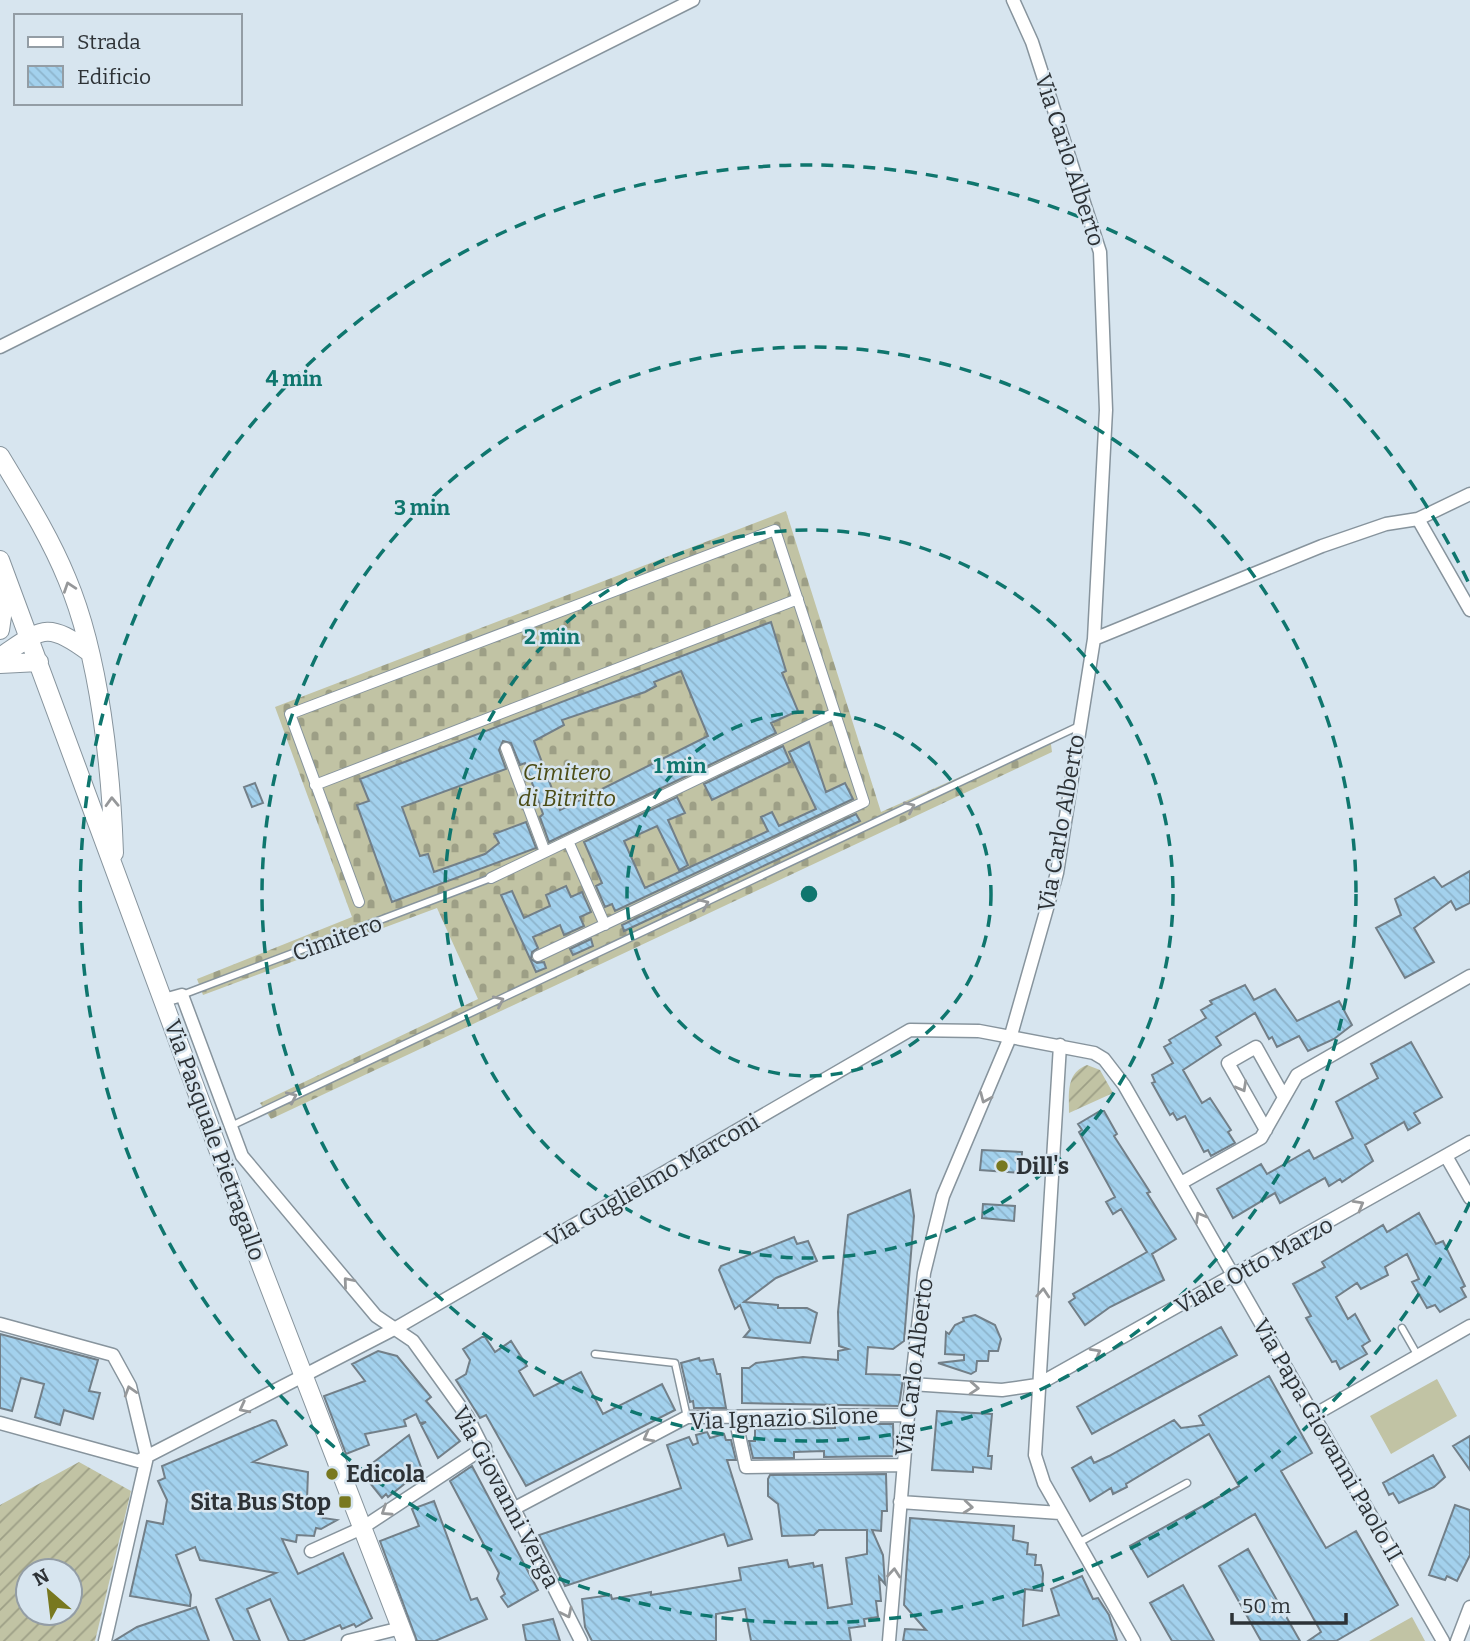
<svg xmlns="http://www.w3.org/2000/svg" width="1470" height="1641" font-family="Bitter,serif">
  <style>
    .grass { fill: #c1c3a4 }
    .cemetery { fill: url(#cemetery-stones) }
    .garden { fill: url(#garden-furrows); fill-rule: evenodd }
    .building { fill: url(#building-back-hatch); stroke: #727f88; stroke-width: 2; fill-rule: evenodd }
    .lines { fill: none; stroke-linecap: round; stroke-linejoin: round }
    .service-casing { stroke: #87949d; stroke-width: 9 }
    .pedestrian-casing { stroke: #87949d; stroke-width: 12 }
    .minor-casing { stroke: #87949d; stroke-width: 15 }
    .secondary-casing { stroke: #87949d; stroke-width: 20 }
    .service { stroke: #fff; stroke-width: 6 }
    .pedestrian { stroke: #fff; stroke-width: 10 }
    .minor { stroke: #fff; stroke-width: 12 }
    .secondary { stroke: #fff; stroke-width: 18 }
    .oneway { stroke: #96989a }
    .ring { fill: none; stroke: #0f766e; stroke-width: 3.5; stroke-dasharray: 12 9 }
    .poi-dot { fill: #78781f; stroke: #d7e5ef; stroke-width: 2.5 }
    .labels { text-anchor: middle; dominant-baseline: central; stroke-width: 5; stroke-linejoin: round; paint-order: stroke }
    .street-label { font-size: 23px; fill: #2d3236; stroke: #d7e5ef }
    .park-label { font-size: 23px; font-style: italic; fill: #4b4c16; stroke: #d7e5ef }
    .poi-label { font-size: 23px; font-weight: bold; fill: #2d3236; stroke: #d7e5ef; text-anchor: start }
    .centre { fill: #0f766e; stroke: #d7e5ef; stroke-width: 3.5 }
    .ring-label { font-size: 21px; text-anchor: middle; font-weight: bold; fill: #0f766e; stroke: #d7e5ef; stroke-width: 5; stroke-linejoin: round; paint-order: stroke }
  </style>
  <defs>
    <pattern id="cemetery-stones" width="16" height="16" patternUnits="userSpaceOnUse" patternTransform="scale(1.75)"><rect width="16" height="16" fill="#c1c3a4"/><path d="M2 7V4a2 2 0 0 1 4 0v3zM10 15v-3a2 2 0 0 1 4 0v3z" fill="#9d9f86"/></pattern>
    <pattern id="garden-furrows" width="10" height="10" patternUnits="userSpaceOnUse" patternTransform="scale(1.75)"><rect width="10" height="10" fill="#c1c3a4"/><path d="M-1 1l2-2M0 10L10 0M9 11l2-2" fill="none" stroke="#9d9f86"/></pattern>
    <pattern id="building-back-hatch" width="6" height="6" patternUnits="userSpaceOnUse" patternTransform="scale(1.75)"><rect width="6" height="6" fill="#a3d1ed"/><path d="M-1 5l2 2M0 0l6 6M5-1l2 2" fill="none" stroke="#8db4cc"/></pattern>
  </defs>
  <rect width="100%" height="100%" fill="#d7e5ef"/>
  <path class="grass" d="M1437,1379L1457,1416L1391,1454L1370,1416Z
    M1412,1617L1425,1641H1369Z"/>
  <path class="cemetery" d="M786,511L881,812L1050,737L1052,752L271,1119L260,1103L478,999L437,908L203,995L197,979L352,917L275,707Z"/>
  <path class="garden" d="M1087,1065L1100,1070L1113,1093L1069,1113C1069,1093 1066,1073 1087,1065Z
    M79,1462L131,1491L95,1641H0V1505ZM28,1571H70V1613H28Z"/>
  <path class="building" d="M771,622L786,671L782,673L798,711L771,723L776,733L549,842L540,817L543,814L525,763L520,765L511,743L503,741L499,750L506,769L402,807L420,856L428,854L434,872L485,854L499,843L494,834L526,822L536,848L392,902L357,805L369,801L360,779ZM681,671L708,736L560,810L534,741L564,725L562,720L645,692L656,686L654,682Z
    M809,742L826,792L845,783L853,799L615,911L612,904L605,907L596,886L602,883L584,842L677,797L685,813L668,820L688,865L679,870L657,826L624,841L645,888L768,831L761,817L772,812L779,826L816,809L789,752Z
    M783,746L790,762L712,800L704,784Z
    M255,783L263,803L252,807L244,787Z
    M856,814L860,821L624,931L622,925Z
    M1470,871V903L1456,910L1451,901L1414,928L1434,962L1405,978L1376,928L1401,915L1395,899L1434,877L1442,887Z
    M566,886L571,897L582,892L591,912L580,917L584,926L564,935L560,925L533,937L538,948L532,952L531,959L537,963L544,962L546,968L536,972L501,895L512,891L524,918L550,906L546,895Z
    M591,939L593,946L573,955L570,949Z
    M1245,985L1254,1000L1275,989L1297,1021L1339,1001L1352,1025L1334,1039L1308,1051L1299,1036L1277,1047L1272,1037L1269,1039L1255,1013L1216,1037L1221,1045L1183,1070L1202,1103L1210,1098L1231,1130L1228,1132L1235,1143L1211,1156L1208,1150L1204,1152L1185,1116L1177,1120L1173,1113L1170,1115L1152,1083L1155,1082L1152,1075L1173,1063L1164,1047L1171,1043L1169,1040L1206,1018L1201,1010L1212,1004L1210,1001Z
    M1411,1042L1442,1097L1414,1113L1420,1123L1408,1130L1404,1122L1365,1145L1373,1161L1342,1182L1340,1179L1329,1186L1325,1178L1280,1203L1275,1193L1233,1218L1217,1189L1261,1164L1267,1174L1309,1150L1314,1159L1353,1138L1336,1102L1378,1078L1371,1064Z
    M1100,1111H1104L1117,1134L1114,1136L1150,1192L1147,1193L1176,1239L1152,1254L1164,1280L1110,1307L1085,1325L1069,1302L1075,1298L1073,1294L1147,1252L1121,1209L1113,1214L1106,1202L1115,1197L1079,1132L1082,1130L1078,1124Z
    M982,1150L1022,1152L1021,1173L980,1170Z
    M910,1190L914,1216L904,1341L893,1349L868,1347L866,1374L900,1375L903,1379L899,1406L742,1403V1368H749L756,1363L803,1357L838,1360V1351L848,1349L839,1346L838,1312L848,1215Z
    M983,1204L1015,1206L1014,1221L982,1218Z
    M1419,1213L1436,1244L1443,1241L1465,1286L1461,1288L1466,1297L1440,1312L1435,1305L1427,1308L1412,1282L1419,1279L1407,1254L1385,1267L1388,1275L1361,1289L1357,1283L1336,1297L1348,1319L1355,1314L1370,1341L1362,1346L1367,1354L1340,1369L1336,1361L1332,1362L1306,1318L1311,1316L1293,1284L1325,1267L1322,1262L1383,1225L1387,1232Z
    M794,1237L797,1244L808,1241L817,1261L776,1278L744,1302L778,1305V1308H807L817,1313L810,1343L744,1337L750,1330L740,1305L735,1309L719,1270L721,1266Z
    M975,1315L995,1325L1001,1339L998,1351H989L988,1361H977L976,1371L971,1374L938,1363L964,1360V1355L945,1354L946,1332L949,1334L955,1325L964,1321L963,1318Z
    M1221,1327L1237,1355L1092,1434L1077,1407Z
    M0,1334L98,1360L89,1391L100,1393L93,1419L64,1410L60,1425L35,1417L44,1384L21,1378L12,1411L0,1408Z
    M482,1337H485L495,1352L511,1341L527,1366L519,1371L534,1396L581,1372L603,1414L662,1384L675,1410L526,1486L486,1415L480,1418L456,1380L466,1374L470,1360L463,1349Z
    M378,1351L397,1356L431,1397L426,1401L460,1441L438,1458L421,1425L426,1422L420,1423L416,1414L404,1420L406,1426L365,1434L369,1445L346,1454L324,1396L365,1381L352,1364Z
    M699,1358L700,1361L713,1359L717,1374H720L726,1408H694L693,1401L690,1402L681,1363Z
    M1269,1376L1312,1453L1281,1471L1326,1548L1356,1531L1398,1605L1336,1641H1308L1321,1632L1255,1514L1148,1577L1130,1546L1239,1486L1209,1434L1126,1484L1127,1487L1113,1494L1111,1488L1090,1501L1072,1468L1091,1457L1094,1463L1109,1456L1174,1420L1181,1428L1204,1425L1199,1416Z
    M937,1411L992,1414L988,1456H992L991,1469L973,1467V1472L932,1470Z
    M272,1420L276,1421L287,1445L253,1462L308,1472L307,1500L325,1503L323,1518L337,1520L321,1529L316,1528L314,1536L297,1535L296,1542L282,1539L298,1574L343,1553L372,1618L356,1627L354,1624L342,1629L340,1625L302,1641H289L270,1599L247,1609L260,1641H234L216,1599L276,1573L200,1560L195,1547L176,1555L191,1595L190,1606L130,1596L147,1521L163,1524L167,1500L158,1481L165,1478L162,1466Z
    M835,1424H893L894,1456L824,1457V1451L794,1452V1458H753L749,1441H755V1429L835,1428Z
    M707,1432L710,1438L724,1434L726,1440H731L736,1460H727L752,1539L728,1546L724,1534L565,1586L539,1535L681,1488L667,1445L689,1437L693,1445L698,1443L696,1435Z
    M409,1435L422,1470L388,1497L386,1494L382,1498L361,1472Z
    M1470,1436V1470L1453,1446Z
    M1433,1455L1445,1477L1434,1487L1399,1503L1393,1493L1389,1495L1383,1483Z
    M472,1466L538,1590L508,1607L501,1597L505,1594L497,1579L499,1573L450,1481Z
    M886,1474L887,1511H882L881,1531L872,1530L883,1555L885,1584L879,1577L881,1601H876L878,1617L864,1619L865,1626L849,1628L851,1641H751L745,1609L716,1614V1641H592L585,1627L582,1599L611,1595L612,1599L651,1592V1595L741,1580L739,1568L787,1560L789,1567L813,1563L814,1567L822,1565L828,1608L852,1604L846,1558L867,1554V1530H819L814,1535L782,1536L778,1504L768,1496V1479L770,1475Z
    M434,1501L471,1600L477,1598L487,1619L435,1641H417L380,1541L419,1526L412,1509Z
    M1455,1505L1470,1510V1555L1457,1581L1447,1576L1445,1580L1429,1575Z
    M910,1518L1014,1526L1013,1540L1028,1543L1027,1554L1036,1555L1035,1565H1041L1043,1573L1042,1591L1025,1589L1023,1626L1059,1615L1051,1589L1082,1576L1093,1599L1098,1598L1109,1615L1117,1641H903L905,1629L926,1630L904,1605Z
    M1248,1549L1300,1641H1261L1219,1566Z
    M1183,1585L1214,1641H1172L1150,1603Z
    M196,1607L209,1641H114L137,1627Z
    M553,1619L560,1641H526L523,1625Z"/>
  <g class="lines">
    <defs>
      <path id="service" d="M182,995L491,878
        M231,1126L1079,726
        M1402,1328L1418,1356
        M595,1354L675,1363L687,1417
        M1078,1543L1187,1483"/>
      <path id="pedestrian" d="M506,748L545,852
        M315,785L798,599
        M568,841L605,925
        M491,878L833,714
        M359,902L290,714L775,530L864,802L538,956"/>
      <path id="minor" d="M0,347L693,0
        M1418,519L1470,610
        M1094,639L1322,546L1386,524L1418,519L1470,494
        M164,1000L182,995L242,1156L376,1316L413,1341L467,1416L581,1641
        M1060,1045L1035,1455L1044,1483L1134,1641
        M1266,1130L1228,1063L1256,1047L1284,1097
        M1446,1156L1470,1198
        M1181,1183L1261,1138L1297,1075L1470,976
        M0,1324L113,1355L130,1386L147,1457
        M911,1384L1002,1390L1037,1385L1470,1142
        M1314,1415L1470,1326
        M735,1417L746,1467L903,1465
        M0,1423L138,1461L396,1328L910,1030L979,1031L1094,1053L1104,1059L1124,1085L1443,1641
        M900,1502L1060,1513
        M515,1508L687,1417L908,1415
        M311,1551L362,1528L485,1447
        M105,1641L147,1457
        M348,1641L401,1628
        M889,1641L908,1415L924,1273L943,1196L1011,1035L1057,873L1094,639L1106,410L1100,252L1032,42L1013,0
        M1457,1641L1470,1607"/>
      <path id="secondary" d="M0,456C24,496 49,535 67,579C100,657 111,769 114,853
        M0,560L262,1268L406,1641
        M0,630L7,582
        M0,657C42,629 46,620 89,652
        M0,664L39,662"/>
    </defs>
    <use href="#service" class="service-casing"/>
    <use href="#pedestrian" class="pedestrian-casing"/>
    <use href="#minor" class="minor-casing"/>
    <use href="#secondary" class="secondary-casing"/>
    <use href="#service" class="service"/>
    <use href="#pedestrian" class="pedestrian"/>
    <use href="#minor" class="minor"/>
    <use href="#secondary" class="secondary"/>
  </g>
  <defs><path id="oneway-chevron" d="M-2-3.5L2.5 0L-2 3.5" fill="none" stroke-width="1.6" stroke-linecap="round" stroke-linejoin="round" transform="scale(1.75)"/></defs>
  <g class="oneway">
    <use href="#oneway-chevron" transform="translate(69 587) rotate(-109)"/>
    <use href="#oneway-chevron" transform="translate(112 802) rotate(-92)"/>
    <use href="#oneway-chevron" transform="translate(910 807) rotate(-25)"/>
    <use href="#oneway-chevron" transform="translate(704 904) rotate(-25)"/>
    <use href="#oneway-chevron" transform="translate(499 1001) rotate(-25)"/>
    <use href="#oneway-chevron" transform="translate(1242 1087) rotate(61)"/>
    <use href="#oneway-chevron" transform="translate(292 1097) rotate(-25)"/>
    <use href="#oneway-chevron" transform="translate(985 1098) rotate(113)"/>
    <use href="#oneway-chevron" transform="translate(1359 1205) rotate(-30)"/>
    <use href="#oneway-chevron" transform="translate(1200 1217) rotate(-120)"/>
    <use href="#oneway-chevron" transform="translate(348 1282) rotate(-130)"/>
    <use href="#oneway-chevron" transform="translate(1043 1293) rotate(-86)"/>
    <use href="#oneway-chevron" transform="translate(1096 1353) rotate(-29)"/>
    <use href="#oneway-chevron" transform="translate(974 1388) rotate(4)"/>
    <use href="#oneway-chevron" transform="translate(130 1391) rotate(-107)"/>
    <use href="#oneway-chevron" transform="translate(244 1408) rotate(153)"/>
    <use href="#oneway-chevron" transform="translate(648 1437) rotate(152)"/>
    <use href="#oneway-chevron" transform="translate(968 1507) rotate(5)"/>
    <use href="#oneway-chevron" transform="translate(386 1511) rotate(147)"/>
    <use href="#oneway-chevron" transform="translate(894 1573) rotate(-85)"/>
    <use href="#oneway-chevron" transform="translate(567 1613) rotate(64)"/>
  </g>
  <g class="ring">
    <circle cx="809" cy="894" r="182"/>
    <circle cx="809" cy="894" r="364"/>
    <circle cx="809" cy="894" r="547"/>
    <path d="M1470 1202A729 729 0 1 1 1470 586"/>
  </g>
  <g class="poi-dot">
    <circle cx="1002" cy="1166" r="7"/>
    <circle cx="332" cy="1474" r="7"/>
    <rect x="338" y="1495" width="14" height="14" rx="3.5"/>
  </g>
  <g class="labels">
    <g class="street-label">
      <text transform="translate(1070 160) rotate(72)">Via Carlo Alberto</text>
      <text transform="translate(1061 823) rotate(-80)">Via Carlo Alberto</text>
      <text transform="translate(337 938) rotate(-20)">Cimitero</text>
      <text transform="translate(215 1140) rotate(70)">Via Pasquale Pietragallo</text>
      <text transform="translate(652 1180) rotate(-30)">Via Guglielmo Marconi</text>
      <text transform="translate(1254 1265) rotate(-29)">Viale Otto Marzo</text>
      <text transform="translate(914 1367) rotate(-83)">Via Carlo Alberto</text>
      <text transform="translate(784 1418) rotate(-2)">Via Ignazio Silone</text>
      <text transform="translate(1328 1440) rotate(60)">Via Papa Giovanni Paolo II</text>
      <text transform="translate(506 1497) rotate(62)">Via Giovanni Verga</text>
    </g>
    <g class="park-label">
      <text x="567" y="772">Cimitero<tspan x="567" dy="26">di Bitritto</tspan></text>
    </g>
    <g class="poi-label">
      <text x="1016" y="1166">Dill's</text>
      <text x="346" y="1474">Edicola</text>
      <text x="331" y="1502" text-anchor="end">Sita Bus Stop</text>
    </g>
  </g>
  <circle cx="809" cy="894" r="10" class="centre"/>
  <g class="ring-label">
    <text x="294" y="386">4 min</text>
    <text x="422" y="515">3 min</text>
    <text x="552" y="644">2 min</text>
    <text x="680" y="773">1 min</text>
  </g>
  <rect x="14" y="14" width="228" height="91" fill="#d7e5ef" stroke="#939da5" stroke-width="2"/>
  <rect x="28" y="37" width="35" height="10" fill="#ffffff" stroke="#939da5" stroke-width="2"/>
  <text x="77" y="49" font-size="21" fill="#2d3236">Strada</text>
  <rect x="28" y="66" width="35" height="21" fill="url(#building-back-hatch)" stroke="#939da5" stroke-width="2"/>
  <text x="77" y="84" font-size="21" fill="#2d3236">Edificio</text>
  <g transform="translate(49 1592) rotate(332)"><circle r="33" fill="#d7e5ef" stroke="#939da5" stroke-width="2"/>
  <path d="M0-5L12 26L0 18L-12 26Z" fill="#78781f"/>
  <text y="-10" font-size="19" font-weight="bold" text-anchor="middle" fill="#2d3236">N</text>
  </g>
  <path d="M1232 1613v10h114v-10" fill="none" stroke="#2d3236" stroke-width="3.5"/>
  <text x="1242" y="1613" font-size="21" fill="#2d3236" stroke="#d7e5ef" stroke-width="5" paint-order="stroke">50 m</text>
</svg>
